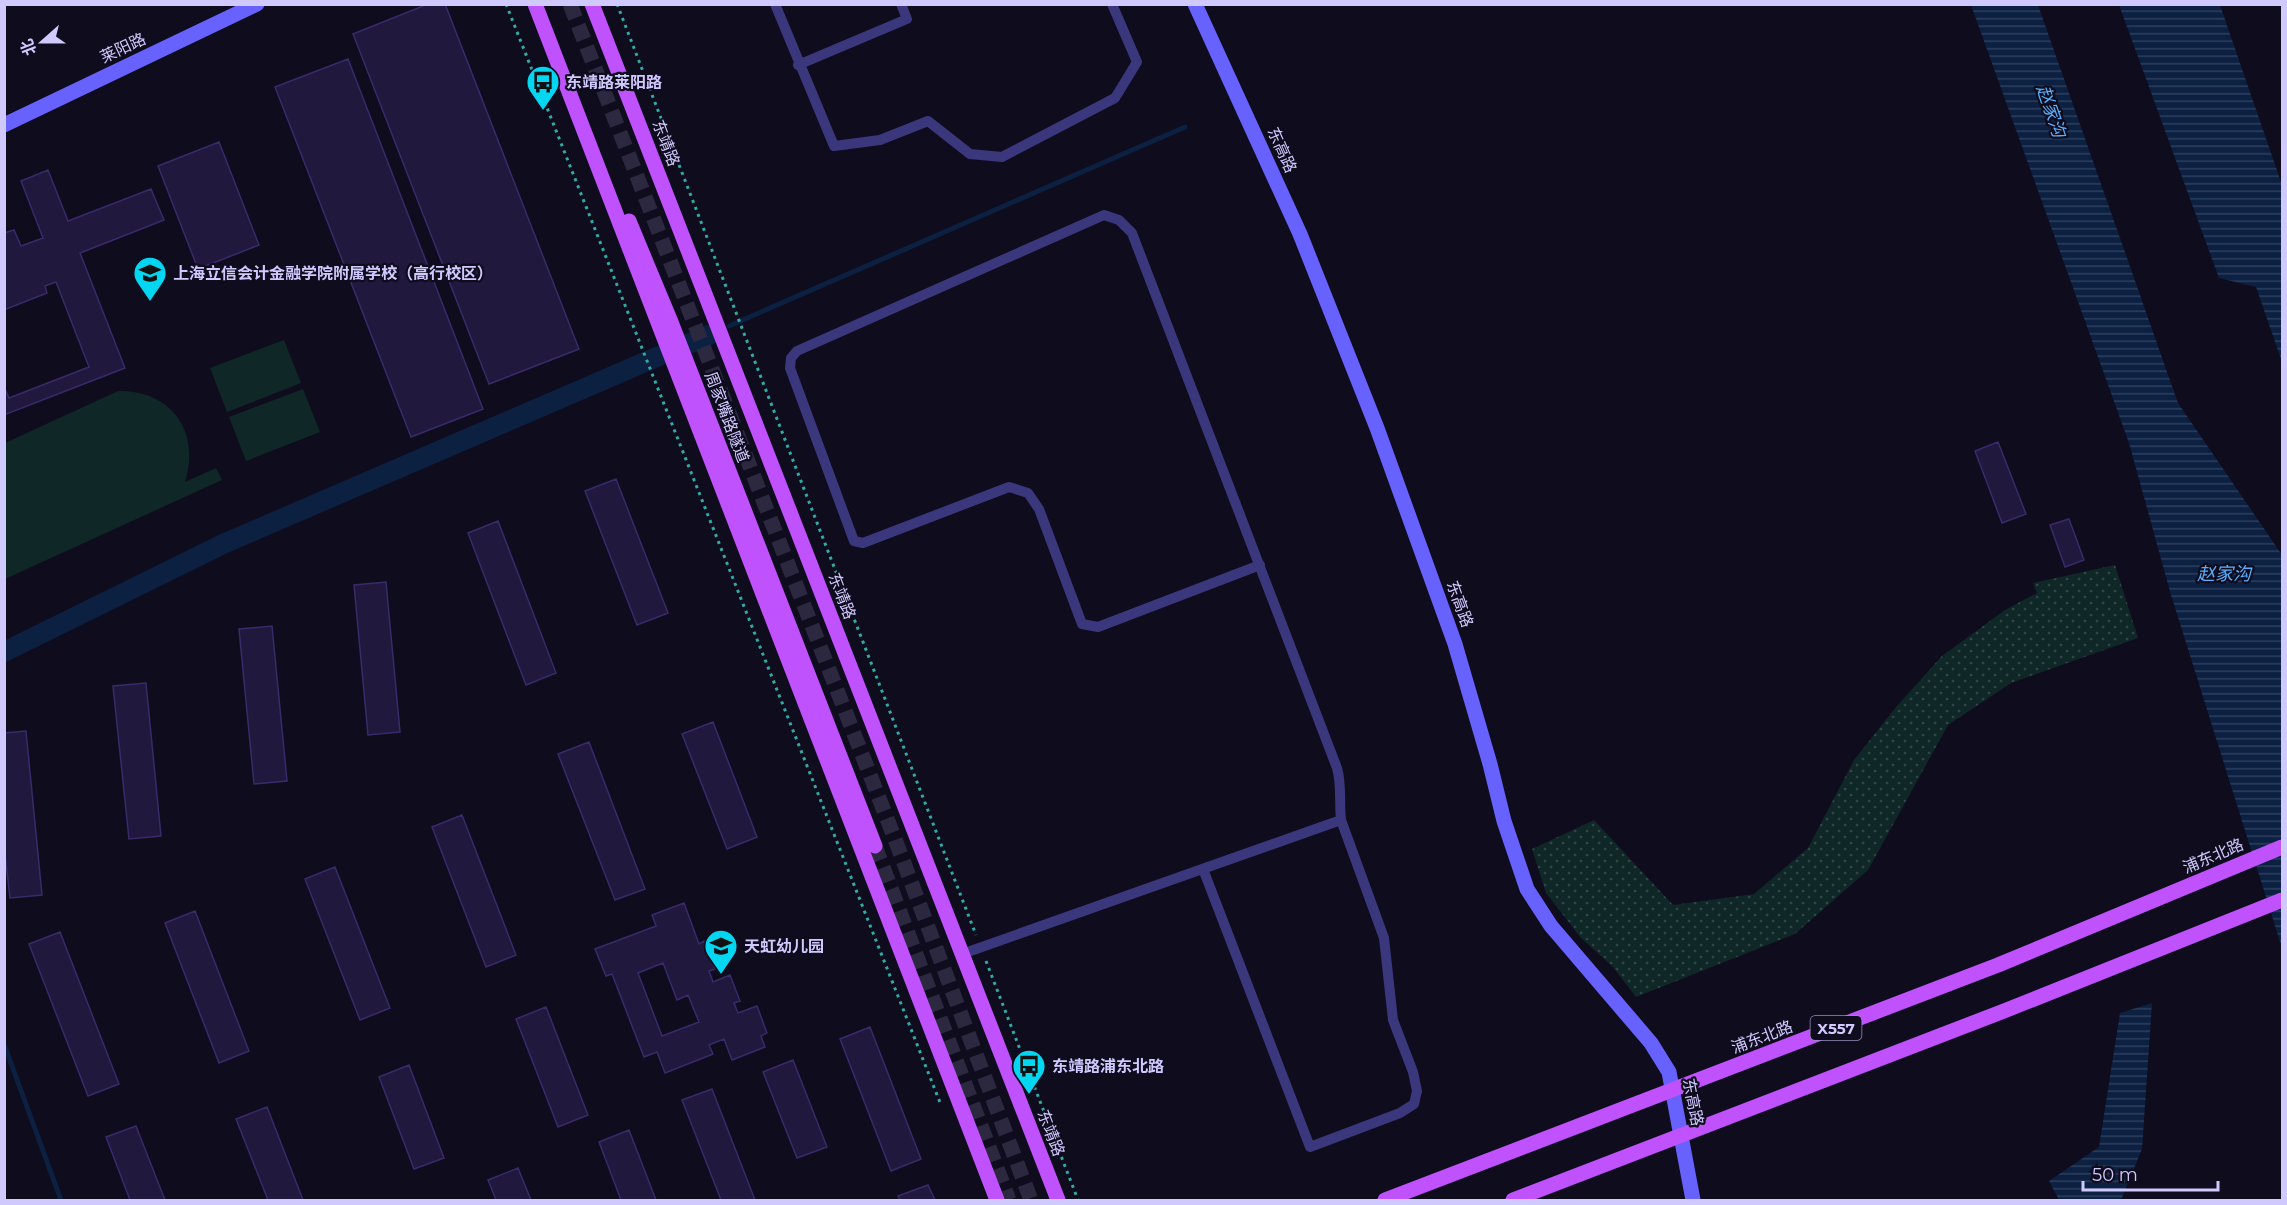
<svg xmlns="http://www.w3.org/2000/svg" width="2287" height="1205" font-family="Montserrat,'Noto Sans SC',sans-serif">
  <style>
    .grass { fill: url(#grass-dots) }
    .pitch { fill: #0f2727 }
    .water { fill: url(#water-rules) }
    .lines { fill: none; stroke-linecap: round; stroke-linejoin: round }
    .stream { stroke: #0c2041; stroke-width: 5 }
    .canal { stroke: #0c2041; stroke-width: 20 }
    .building { fill: #21183e; stroke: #382b6a; stroke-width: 1.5; fill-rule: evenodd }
    .primary-tunnel { stroke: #2c2840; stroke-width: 15; stroke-dasharray: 15 8; stroke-linecap: butt }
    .path { stroke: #2eada7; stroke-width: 3; stroke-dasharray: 3 4.5; stroke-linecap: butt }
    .lane { stroke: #3b377c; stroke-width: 10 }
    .secondary { stroke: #6761fd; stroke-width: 15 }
    .primary { stroke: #bf52fd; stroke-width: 15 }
    .primary-bridge { stroke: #bf52fd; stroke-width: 15 }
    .labels { text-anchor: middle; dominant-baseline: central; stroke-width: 4.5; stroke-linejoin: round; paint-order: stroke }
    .shield { fill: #0f0c1e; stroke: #9690bb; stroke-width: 1.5 }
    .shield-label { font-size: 15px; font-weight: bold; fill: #d0c9fe }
    .street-label { font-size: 16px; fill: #d0c9fe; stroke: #0f0c1e }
    .poi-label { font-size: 16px; font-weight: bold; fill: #d0c9fe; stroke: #0f0c1e; text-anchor: start }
    .water-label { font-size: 18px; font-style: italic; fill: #59affd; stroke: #0f0c1e }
  </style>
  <defs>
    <pattern id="grass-dots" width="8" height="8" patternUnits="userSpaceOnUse" patternTransform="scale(1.5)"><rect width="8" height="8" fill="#0f2727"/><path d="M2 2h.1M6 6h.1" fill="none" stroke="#314547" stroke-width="1.8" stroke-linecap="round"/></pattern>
    <pattern id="water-rules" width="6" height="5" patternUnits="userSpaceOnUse" patternTransform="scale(1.5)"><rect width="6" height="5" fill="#0c2041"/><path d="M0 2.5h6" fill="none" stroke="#2e3f5e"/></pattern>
  </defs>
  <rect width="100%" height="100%" fill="#0f0c1e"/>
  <path class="grass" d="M2115,565L2138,638L2011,683L1948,725L1868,870L1795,934L1636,997L1612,966L1581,938L1546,893L1532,849L1594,820L1673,905L1754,894L1808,848L1854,760L1896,707L1942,656L2005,610L2037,593L2033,583Z"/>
  <path class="pitch" d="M284,340L301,383L227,412L210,368Z
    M303,389L320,432L246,461L229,417Z
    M118,391C171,390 201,431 185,482L216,468L222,480L5,579V443Z"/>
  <path class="water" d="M1971,5H2038L2178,403L2282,555V948L2171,595L2129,443Z
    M2119,5H2220L2282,185V362L2256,287L2219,278Z
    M2152,1003L2142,1149L2121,1200H2059L2049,1181L2099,1147L2120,1013Z"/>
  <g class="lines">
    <path class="stream" d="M729,326L1185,127
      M709,335L711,334
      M4,1044L61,1200"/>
    <path class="canal" d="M679,348L709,335
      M4,652L223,544L659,356"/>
  </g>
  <path class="building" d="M428,4H445L579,349L489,384L353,34Z
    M348,59L483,409L411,437L275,87Z
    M219,142L259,245L198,269L158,166Z
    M48,170L68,221L151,189L164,220L80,253L125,368L4,415V387L9,398L89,367L56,282L45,286L47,293L4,310V233L14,230L21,246L43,238L21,181Z
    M1998,442L2026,514L2002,523L1975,451Z
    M616,479L668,613L637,625L585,491Z
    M2069,519L2084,560L2065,567L2050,525Z
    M498,521L556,673L526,685L468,533Z
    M386,582L400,732L368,735L354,585Z
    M272,626L287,781L254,784L239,629Z
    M146,683L161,836L129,839L113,686Z
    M713,722L757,837L727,849L682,734Z
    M26,731L42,895L10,898L4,845V733Z
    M589,742L645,889L615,900L558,754Z
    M462,815L516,955L486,967L432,827Z
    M335,867L390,1008L360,1020L305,879Z
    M684,903L699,944L704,941L715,969L709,971L713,982L730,975L740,1001L734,1003L738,1013L757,1006L767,1033L761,1036L765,1047L732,1060L724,1039L709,1045L713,1054L665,1073L657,1052L644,1057L612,974L606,976L595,949L656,926L652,915ZM663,963L677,1000L688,995L699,1022L662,1036L638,973Z
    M195,911L249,1051L219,1063L165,923Z
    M60,932L119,1084L88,1096L29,944Z
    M546,1007L588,1115L558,1127L516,1019Z
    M870,1027L921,1159L891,1171L840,1039Z
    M793,1060L827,1147L797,1158L763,1072Z
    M409,1065L444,1158L414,1169L379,1077Z
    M712,1089L755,1200H721L682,1100Z
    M267,1107L303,1200H268L236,1119Z
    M136,1126L165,1200H130L106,1137Z
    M629,1130L656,1200H621L599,1142Z
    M518,1168L531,1200H496L488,1180Z
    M928,1185L935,1200H900L898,1196Z"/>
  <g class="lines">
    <path class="primary-tunnel" d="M570,4L893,834L1031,1200
      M875,846L1009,1200"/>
    <path class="path" d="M506,4L941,1105
      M617,4L976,935
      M986,961L1078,1200"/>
    <path class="lane" d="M775,4L834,146L880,140L928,121L970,154L1002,157L1115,98L1137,62L1112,4
      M798,65L907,19L901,4
      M1203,869L1310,1147L1400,1113L1414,1104L1417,1091L1413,1072L1393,1020L1384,938L1341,820C1339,802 1342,785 1337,768L1132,233L1119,220L1104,215L797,351L791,358L790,368L854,541L863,543L1009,487L1028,493L1039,509L1082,624L1098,627L1260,565
      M962,954L1341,820"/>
    <path class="secondary" d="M1195,4L1300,234L1377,428L1455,644L1490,764L1504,821L1527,889L1551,926L1651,1043L1669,1072L1693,1200
      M4,125L257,4"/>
    <path class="primary" d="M535,4L997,1200
      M592,4L1058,1200
      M629,221L671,322L875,846"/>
    <path class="primary-bridge" d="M1385,1200L1998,965L2282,847
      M1513,1200L2004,1011L2282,900"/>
  </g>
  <defs>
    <symbol id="bus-pin" viewBox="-11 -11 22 30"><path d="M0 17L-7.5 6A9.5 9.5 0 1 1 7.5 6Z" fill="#03d6f1" stroke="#0f0c1e"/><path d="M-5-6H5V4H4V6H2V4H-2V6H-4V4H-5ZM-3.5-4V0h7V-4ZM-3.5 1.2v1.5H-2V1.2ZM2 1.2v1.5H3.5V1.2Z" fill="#111"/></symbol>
    <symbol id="university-pin" viewBox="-11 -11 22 30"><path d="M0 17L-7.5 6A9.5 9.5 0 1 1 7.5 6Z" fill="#03d6f1" stroke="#0f0c1e"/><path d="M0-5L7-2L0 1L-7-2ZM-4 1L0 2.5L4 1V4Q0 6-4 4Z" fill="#111"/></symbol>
    <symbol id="school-pin" viewBox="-11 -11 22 30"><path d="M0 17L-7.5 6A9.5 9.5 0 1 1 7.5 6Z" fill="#03d6f1" stroke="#0f0c1e"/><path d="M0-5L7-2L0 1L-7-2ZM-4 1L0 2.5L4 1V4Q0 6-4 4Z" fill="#111"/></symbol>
  </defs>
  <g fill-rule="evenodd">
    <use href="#bus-pin" x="524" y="63" width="38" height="52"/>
    <use href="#university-pin" x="131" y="254" width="38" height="52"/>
    <use href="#school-pin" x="702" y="927" width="38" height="52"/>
    <use href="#bus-pin" x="1010" y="1047" width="38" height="52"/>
  </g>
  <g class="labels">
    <rect class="shield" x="1810.5" y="1016" width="51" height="24" rx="4.5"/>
    <g class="shield-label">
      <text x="1836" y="1028">X557</text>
    </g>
    <g class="street-label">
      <text transform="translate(123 48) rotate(-25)">莱阳路</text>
      <text transform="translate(666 143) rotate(69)">东靖路</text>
      <text transform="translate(1282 150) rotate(66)">东高路</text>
      <text transform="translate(727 417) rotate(69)">周家嘴路隧道</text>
      <text transform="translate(842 596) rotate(69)">东靖路</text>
      <text transform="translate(1460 604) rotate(70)">东高路</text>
      <text transform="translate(2213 856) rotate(-23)">浦东北路</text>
      <text transform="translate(1762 1037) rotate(-21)">浦东北路</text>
      <text transform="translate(1693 1102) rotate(79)">东高路</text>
      <text transform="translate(1051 1133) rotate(69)">东靖路</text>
    </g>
    <g class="poi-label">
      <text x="566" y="82">东靖路莱阳路</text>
      <text x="173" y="273">上海立信会计金融学院附属学校（高行校区）</text>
      <text x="744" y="946">天虹幼儿园</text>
      <text x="1052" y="1066">东靖路浦东北路</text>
    </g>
    <g class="water-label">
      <text transform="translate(2051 111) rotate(71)">赵家沟</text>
      <text x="2224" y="574">赵家沟</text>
    </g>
  </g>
  <rect width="2287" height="1205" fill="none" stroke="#d0c9fe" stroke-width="12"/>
  <g transform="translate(42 42) rotate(249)" stroke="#0f0c1e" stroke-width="4.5" paint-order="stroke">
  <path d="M0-4.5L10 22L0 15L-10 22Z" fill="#d0c9fe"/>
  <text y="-9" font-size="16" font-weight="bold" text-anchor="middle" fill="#d0c9fe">北</text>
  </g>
  <path d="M2083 1181v9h135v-9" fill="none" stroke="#d0c9fe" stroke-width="3"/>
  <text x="2092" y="1181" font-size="18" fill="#d0c9fe" stroke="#0f0c1e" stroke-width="4.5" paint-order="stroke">50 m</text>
</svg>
